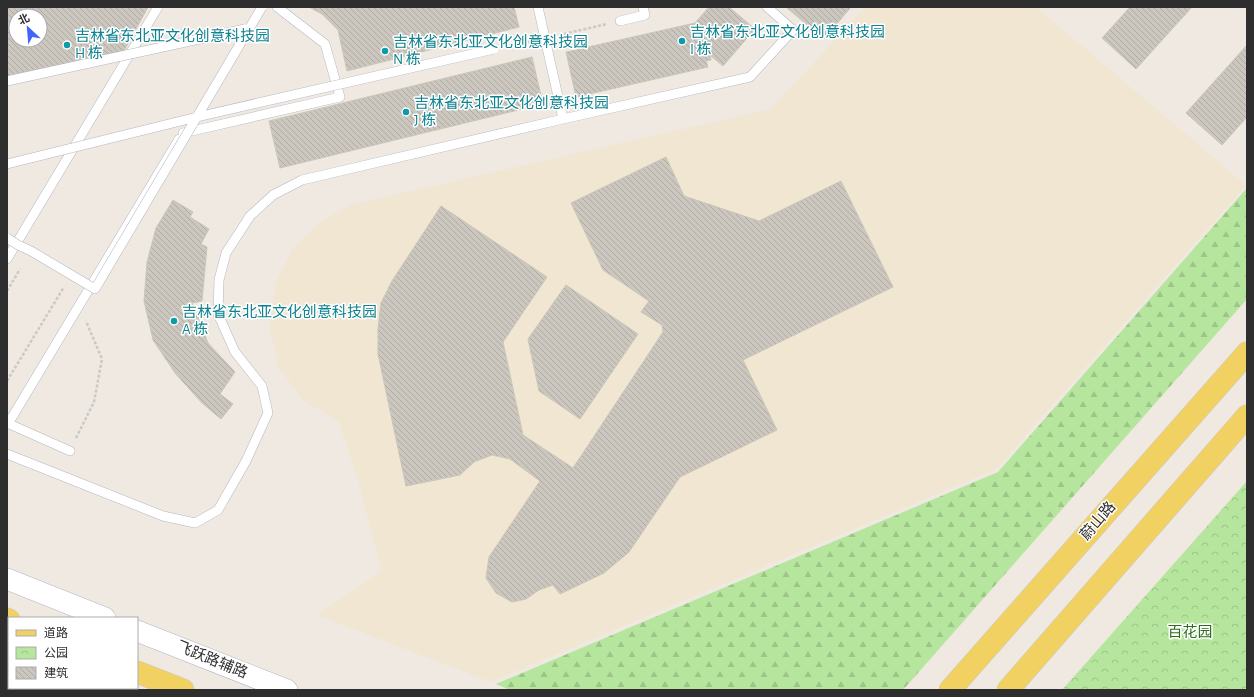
<svg xmlns="http://www.w3.org/2000/svg" width="1254" height="697" font-family="'Alegreya Sans','Noto Sans SC',sans-serif">
  <style>
    .education { fill: #f0e6d1 }
    .forest { fill: url(#forest-firs) }
    .park { fill: url(#park-crowns) }
    .building { fill: url(#building-back-hatch); stroke: #cbc5ba; fill-rule: evenodd }
    .lines { fill: none; stroke-linecap: round; stroke-linejoin: round }
    .service-casing { stroke: #b4b7c1; stroke-width: 10 }
    .tertiary-casing { stroke: #b4b7c1; stroke-width: 22 }
    .primary-casing { stroke: #c9c9c9; stroke-width: 23 }
    .path { stroke: #c9c9c9; stroke-width: 2.5; stroke-dasharray: 3 2; stroke-linecap: butt }
    .service { stroke: #fff; stroke-width: 9 }
    .tertiary { stroke: #fff; stroke-width: 21 }
    .primary { stroke: #f2d163; stroke-width: 22 }
    .service-bridge-casing { stroke: #b4b7c1; stroke-width: 10; stroke-linecap: butt }
    .service-bridge { stroke: #fff; stroke-width: 9 }
    .culture-dot { fill: #0f9aa8; stroke: #fff; stroke-width: 1.5 }
    .labels { text-anchor: middle; dominant-baseline: central; stroke-width: 3; stroke-linejoin: round; paint-order: stroke }
    .culture-label { font-size: 15px; fill: #0d838f; stroke: #fff; text-anchor: start }
    .street-label { font-size: 15px; fill: #2e2e2e; stroke: #fff }
    .park-label { font-size: 15px; fill: #2c6e1b; stroke: #fff }
  </style>
  <defs>
    <pattern id="forest-firs" width="22" height="20" patternUnits="userSpaceOnUse"><rect width="22" height="20" fill="#b6e59e"/><path d="M5 1l3.5 6h-7zM16 11l3.5 6h-7z" fill="#9dc588"/></pattern>
    <pattern id="park-crowns" width="20" height="18" patternUnits="userSpaceOnUse"><rect width="20" height="18" fill="#b6e59e"/><path d="M2 6a3 3 0 1 1 6 0M12 15a3 3 0 1 1 6 0" fill="none" stroke="#9dc588"/></pattern>
    <pattern id="building-back-hatch" width="6" height="6" patternUnits="userSpaceOnUse"><rect width="6" height="6" fill="#cbc7bf"/><path d="M-1 5l2 2M0 0l6 6M5-1l2 2" fill="none" stroke="#afaba4"/></pattern>
  </defs>
  <rect width="100%" height="100%" fill="#efe9e1"/>
  <path class="education" d="M865,7H1036L1246,185L996,469L491,682L317,615L382,571L358,480L339,422L303,400L279,368L270,329L275,285L293,248L321,222L350,205L771,109Z"/>
  <path class="forest" d="M1247,188V299L903,690H510L496,684L998,472Z"/>
  <path class="park" d="M1247,481V690H1062Z"/>
  <path class="building" d="M7,7H148L124,51L7,78ZM16,16H40V40H16Z
    M309,7H325L322,14Z
    M325,7H514L519,27L347,71L338,30L322,14Z
    M709,7H729L755,29L723,66L710,55L711,60L706,61L708,67L576,97L566,52L695,23Z
    M786,7H851L824,39Z
    M1130,7H1192L1136,69L1102,38Z
    M1247,45V117L1222,145L1186,113Z
    M532,57L543,104L280,168L269,121Z
    M666,157L684,196L759,221L841,181L893,287L743,360L777,430L680,477L629,552L604,573L560,594L553,585L539,590L526,599L512,602L496,593L486,578L489,557L540,481L510,459L492,455L474,462L460,475L406,486L378,354V329L381,303L392,281L441,206L547,277L503,342L523,435L573,468L663,332L662,325L641,312L649,301L603,270L571,203Z
    M173,200L193,212L190,217L209,229L201,244L207,247L202,301L192,303L208,343L235,372L220,394L233,404L221,419L202,403L175,373L153,340L144,301L147,262L156,228Z
    M566,285L638,334L580,419L539,391L528,339Z"/>
  <g class="lines">
    <defs>
      <path id="service" d="M538,7L563,119
        M620,21L645,15L643,7
        M183,133L340,97L325,44L277,7
        M7,259L158,7
        M7,423L70,451
        M8,424L179,139
        M7,454L163,516L195,523L218,510L246,461L268,413L262,386L235,352L218,314L219,280L226,253L250,216L273,195L302,180L563,119L750,77L793,30L767,7"/>
      <path id="tertiary" d="M7,579L105,618
        M137,631L287,690
        M16,688L21,690"/>
      <path id="primary" d="M7,619L9,620
        M7,645L9,646
        M137,672L183,690
        M111,688L116,690
        M950,690L1247,353
        M1008,690L1247,416"/>
    </defs>
    <use href="#service" class="service-casing"/>
    <use href="#tertiary" class="tertiary-casing"/>
    <use href="#primary" class="primary-casing"/>
    <path class="path" d="M559,35L607,24
      M508,46L531,41
      M7,291L20,269
      M7,381L64,287
      M76,438L94,402L102,359L86,321"/>
    <use href="#service" class="service"/>
    <use href="#tertiary" class="tertiary"/>
    <use href="#primary" class="primary"/>
    <defs>
      <path id="service-bridge" d="M7,81L245,29
        M7,164L197,117L494,49
        M7,238L18,245L31,251L95,289L262,7"/>
    </defs>
    <use href="#service-bridge" class="service-bridge-casing"/>
    <use href="#service-bridge" class="service-bridge"/>
  </g>
  <g class="culture-dot">
    <circle cx="682" cy="41" r="4"/>
    <circle cx="67" cy="45" r="4"/>
    <circle cx="385" cy="51" r="4"/>
    <circle cx="406" cy="112" r="4"/>
    <circle cx="174" cy="321" r="4"/>
  </g>
  <g class="labels">
    <g class="culture-label">
      <text x="690" y="32">吉林省东北亚文化创意科技园<tspan x="690" dy="17">I 栋</tspan></text>
      <text x="75" y="36">吉林省东北亚文化创意科技园<tspan x="75" dy="17">H 栋</tspan></text>
      <text x="393" y="42">吉林省东北亚文化创意科技园<tspan x="393" dy="17">N 栋</tspan></text>
      <text x="414" y="103">吉林省东北亚文化创意科技园<tspan x="414" dy="17">J 栋</tspan></text>
      <text x="182" y="312">吉林省东北亚文化创意科技园<tspan x="182" dy="17">A 栋</tspan></text>
    </g>
    <g class="street-label">
      <text transform="translate(1098 521) rotate(-49)">蔚山路</text>
      <text transform="translate(212 660) rotate(22)">飞跃路辅路</text>
    </g>
    <g class="park-label">
      <text x="1190" y="632">百花园</text>
    </g>
  </g>
  <rect width="1254" height="697" fill="none" stroke="#2e2e2e" stroke-width="16"/>
  <rect x="8" y="617" width="130" height="72" fill="#ffffff" stroke="#ababab"/>
  <rect x="16" y="630" width="20" height="6" fill="#f2d163" stroke="#ababab"/>
  <text x="44" y="637" font-size="12" fill="#2e2e2e">道路</text>
  <rect x="16" y="647" width="20" height="12" fill="url(#park-crowns)" stroke="#ababab"/>
  <text x="44" y="657" font-size="12" fill="#2e2e2e">公园</text>
  <rect x="16" y="667" width="20" height="12" fill="url(#building-back-hatch)" stroke="#ababab"/>
  <text x="44" y="677" font-size="12" fill="#2e2e2e">建筑</text>
  <g transform="translate(28 28) rotate(334)"><circle r="19" fill="#ffffff" stroke="#ababab"/>
  <path d="M0-3L7 15L0 10L-7 15Z" fill="#4264fb"/>
  <text y="-6" font-size="11" font-weight="bold" text-anchor="middle" fill="#2e2e2e">北</text>
  </g>
</svg>
